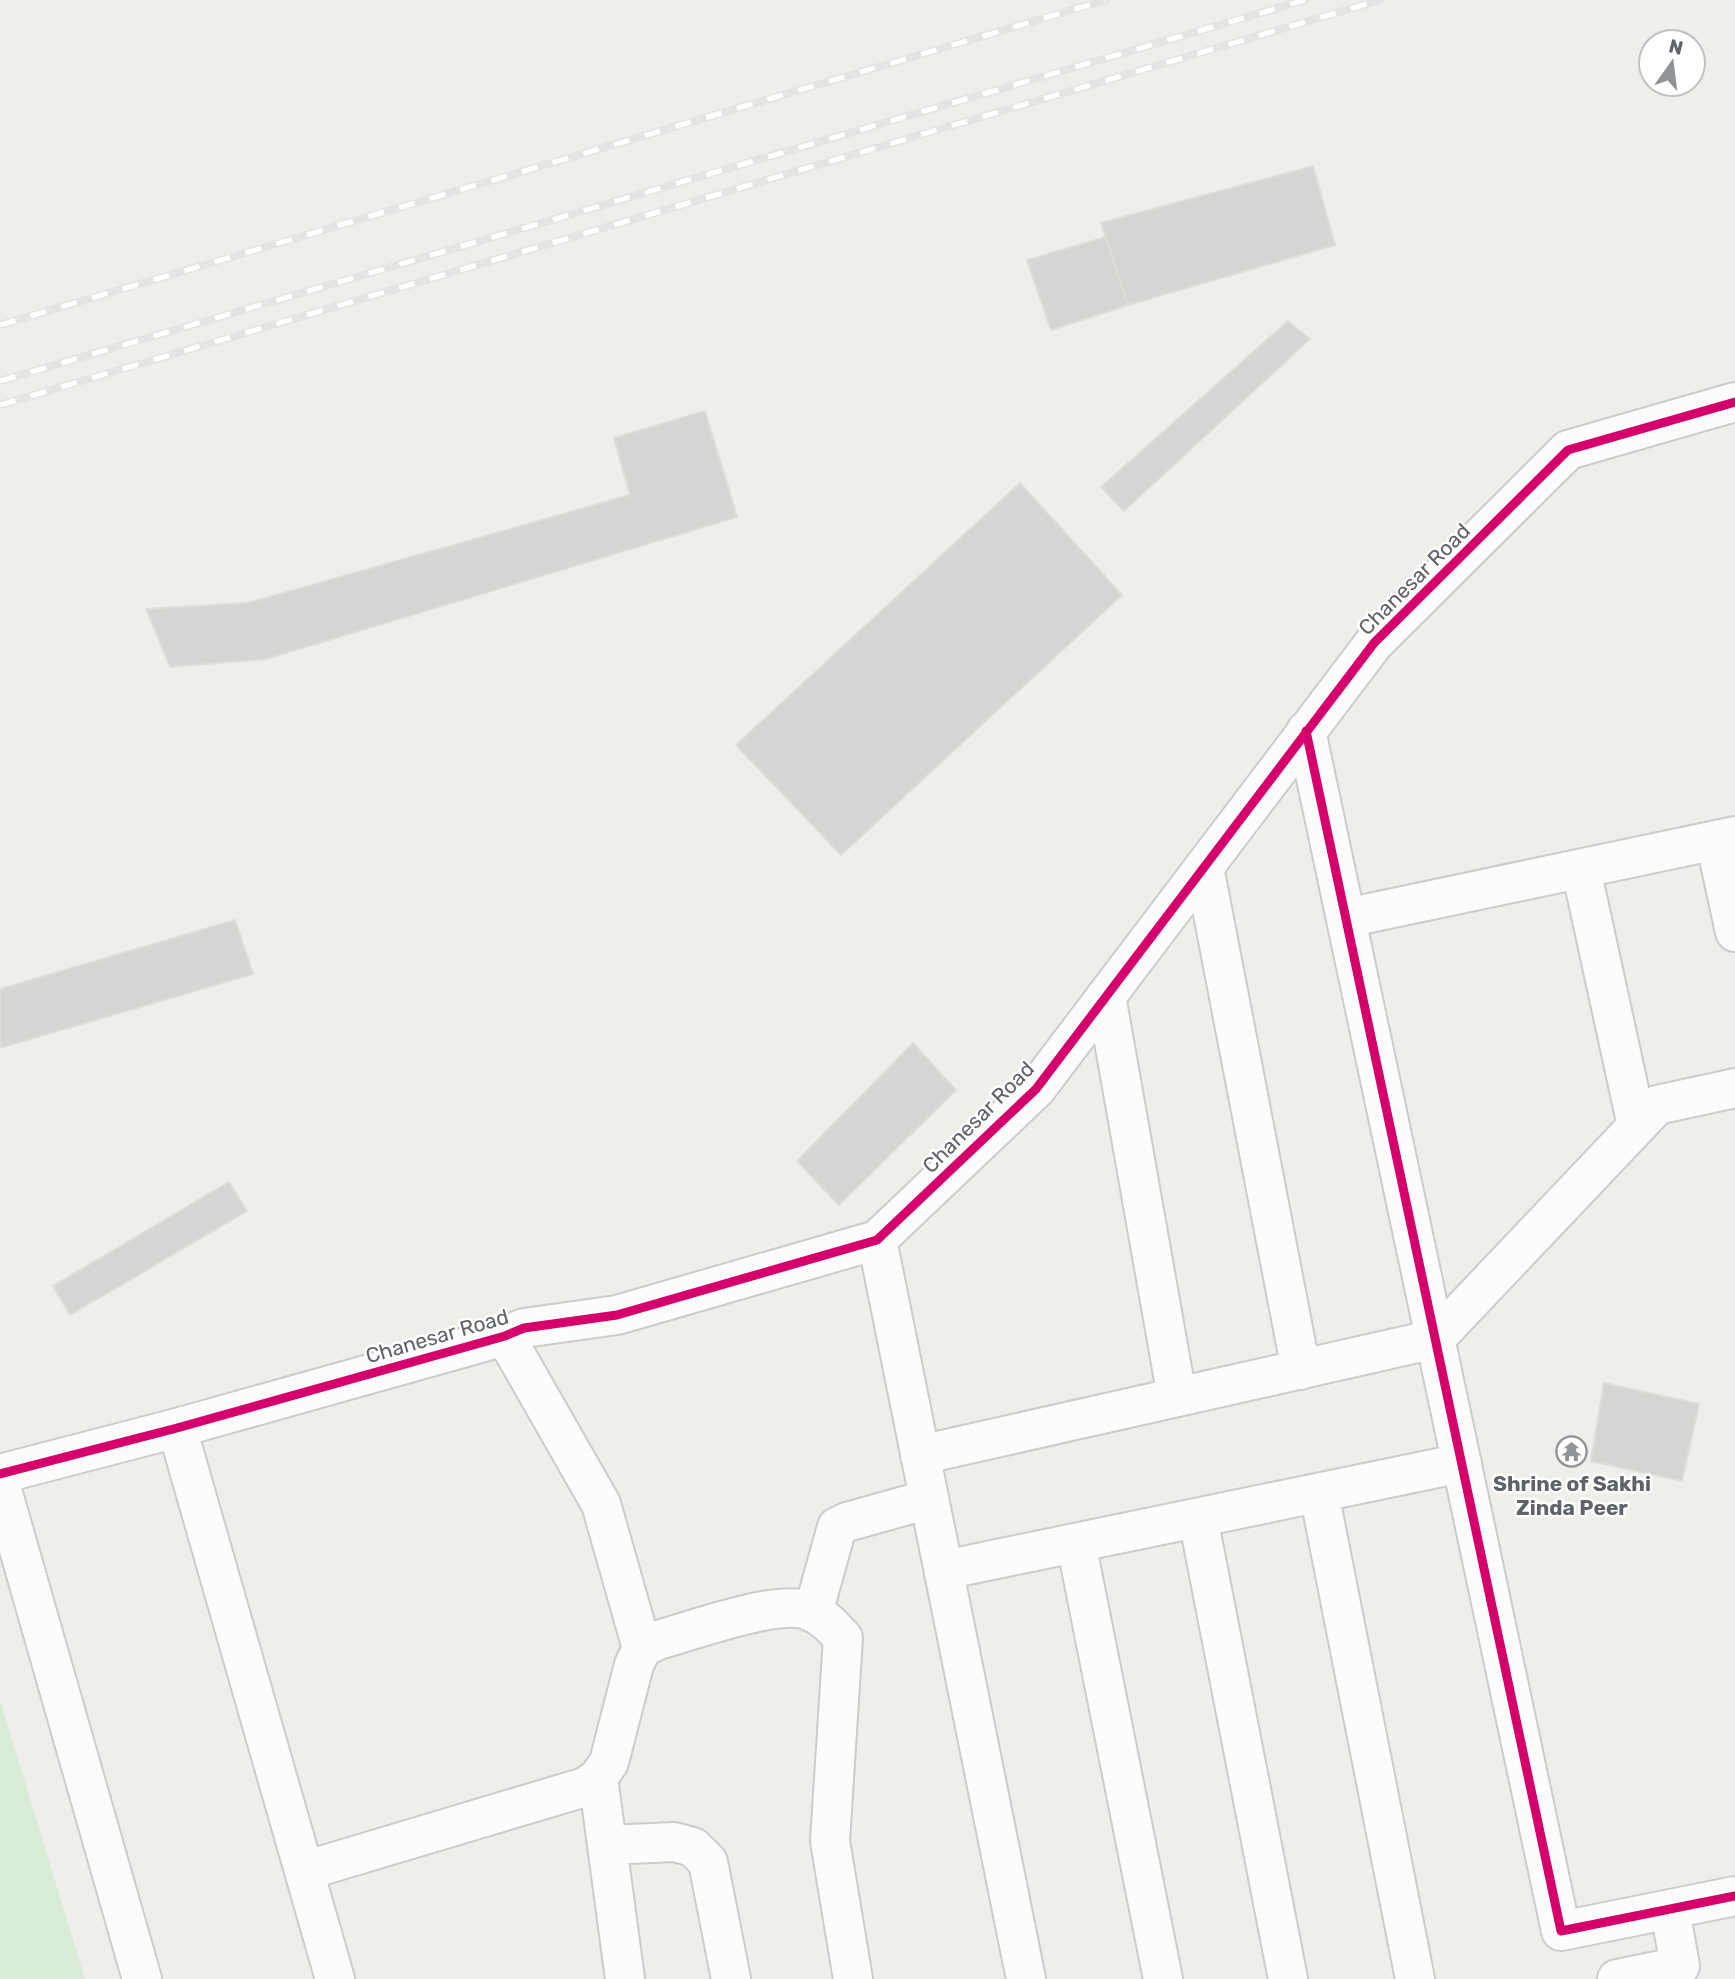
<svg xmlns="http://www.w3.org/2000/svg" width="1735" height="1979" font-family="Rubik,sans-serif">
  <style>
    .green { fill: #d8ebd6 }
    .building { fill: #d6d5d3; stroke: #deddd9; stroke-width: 2 }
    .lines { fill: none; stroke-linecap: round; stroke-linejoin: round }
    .minor-casing { stroke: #cbcccc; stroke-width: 42 }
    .tertiary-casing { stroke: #cbcccc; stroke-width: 42 }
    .minor { stroke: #fdfcfc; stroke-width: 38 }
    .tertiary { stroke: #fdfcfc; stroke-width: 38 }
    .rail-casing { stroke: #e4e4e4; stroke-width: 8 }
    .rail { stroke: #fff; stroke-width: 5; stroke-dasharray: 16; stroke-linecap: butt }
    .cycleway-casing { stroke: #fff; stroke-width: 13 }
    .cycleway { stroke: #d6006c; stroke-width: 9 }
    .labels { text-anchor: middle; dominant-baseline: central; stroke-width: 5; stroke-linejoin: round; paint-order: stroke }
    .street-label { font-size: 21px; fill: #5f6368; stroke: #fff }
    .poi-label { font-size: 21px; font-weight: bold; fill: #5f6368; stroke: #fff }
  </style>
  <rect width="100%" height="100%" fill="#efeeea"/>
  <path class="green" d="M0,1700L85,1979H0Z"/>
  <path class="building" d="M1313,166L1335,245L1128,305L1101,223Z
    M1106,237L1128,305L1051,330L1027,260Z
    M1288,321L1310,339L1124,511L1101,487Z
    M705,411L737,517L266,659L170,667L146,609L248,603L630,495L614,438Z
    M1020,483L1122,595L841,855L736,745Z
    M235,920L253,974L0,1048V989Z
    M913,1043L956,1090L839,1205L797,1161Z
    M229,1182L247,1211L70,1315L53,1286Z
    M1604,1383L1699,1404L1682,1481L1591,1461Z"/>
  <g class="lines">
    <defs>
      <path id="minor" d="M1306,731L1561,1931L1735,1896
        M1715,840L1735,932
        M1204,867L1301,1370
        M1581,869L1637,1126
        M1346,918L1735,836
        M1106,996L1177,1397
        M877,1240L1026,1979
        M505,1336L601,1504L642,1648
        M177,1428L335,1979
        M920,1455L1435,1339L1657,1105L1735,1088
        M0,1483L142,1979
        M1319,1493L1415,1979
        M1198,1518L1288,1979
        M1076,1543L1163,1979
        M944,1570L1462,1463
        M813,1613L837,1527L847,1522L929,1499
        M598,1778L625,1979
        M607,1845L674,1842L693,1847L708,1862L731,1979
        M304,1871L585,1787L598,1778L609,1762L634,1665L642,1648L658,1640C692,1631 779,1598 810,1611C823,1616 834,1628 843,1638L830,1841L853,1979
        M1617,1979L1680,1966L1670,1910"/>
      <path id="tertiary" d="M0,1474L177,1428L505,1336L524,1328L617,1315L877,1240L1036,1089L1374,643L1568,450L1735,402"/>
    </defs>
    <use href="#minor" class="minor-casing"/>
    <use href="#tertiary" class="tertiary-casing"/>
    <use href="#minor" class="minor"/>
    <use href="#tertiary" class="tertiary"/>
    <defs>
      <path id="rail" d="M0,325L1106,0
        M0,381L1305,0
        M0,405L1380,0"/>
    </defs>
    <use href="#rail" class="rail-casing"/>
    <use href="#rail" class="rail"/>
    <defs>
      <path id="cycleway" d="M1306,731L1561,1931L1735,1896
        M0,1474L177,1428L505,1336L524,1328L617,1315L877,1240L1036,1089L1374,643L1568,450L1735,402"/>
    </defs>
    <use href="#cycleway" class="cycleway-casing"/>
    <use href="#cycleway" class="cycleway"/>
  </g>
  <defs>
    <symbol id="temple-ring" viewBox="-11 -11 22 22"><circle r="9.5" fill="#fff" stroke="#919496" stroke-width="1.5"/><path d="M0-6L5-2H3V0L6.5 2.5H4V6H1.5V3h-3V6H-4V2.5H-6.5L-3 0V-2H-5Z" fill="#919496"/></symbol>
  </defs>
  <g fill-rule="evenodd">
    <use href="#temple-ring" x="1554" y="1434" width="35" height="35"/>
  </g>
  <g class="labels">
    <g class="street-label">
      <text transform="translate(1414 579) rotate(-45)">Chanesar Road</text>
      <text transform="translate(978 1117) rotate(-45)">Chanesar Road</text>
      <text transform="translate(437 1336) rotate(-16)">Chanesar Road</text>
    </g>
    <g class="poi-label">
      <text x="1572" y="1483">Shrine of Sakhi<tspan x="1572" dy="24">Zinda Peer</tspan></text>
    </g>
  </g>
  <g transform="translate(1672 63) rotate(14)"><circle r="33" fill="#ffffff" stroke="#bfc1c3" stroke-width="2"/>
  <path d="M0-5L12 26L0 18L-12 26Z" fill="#919496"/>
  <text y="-10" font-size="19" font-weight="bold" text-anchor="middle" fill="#5f6368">N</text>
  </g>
</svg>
